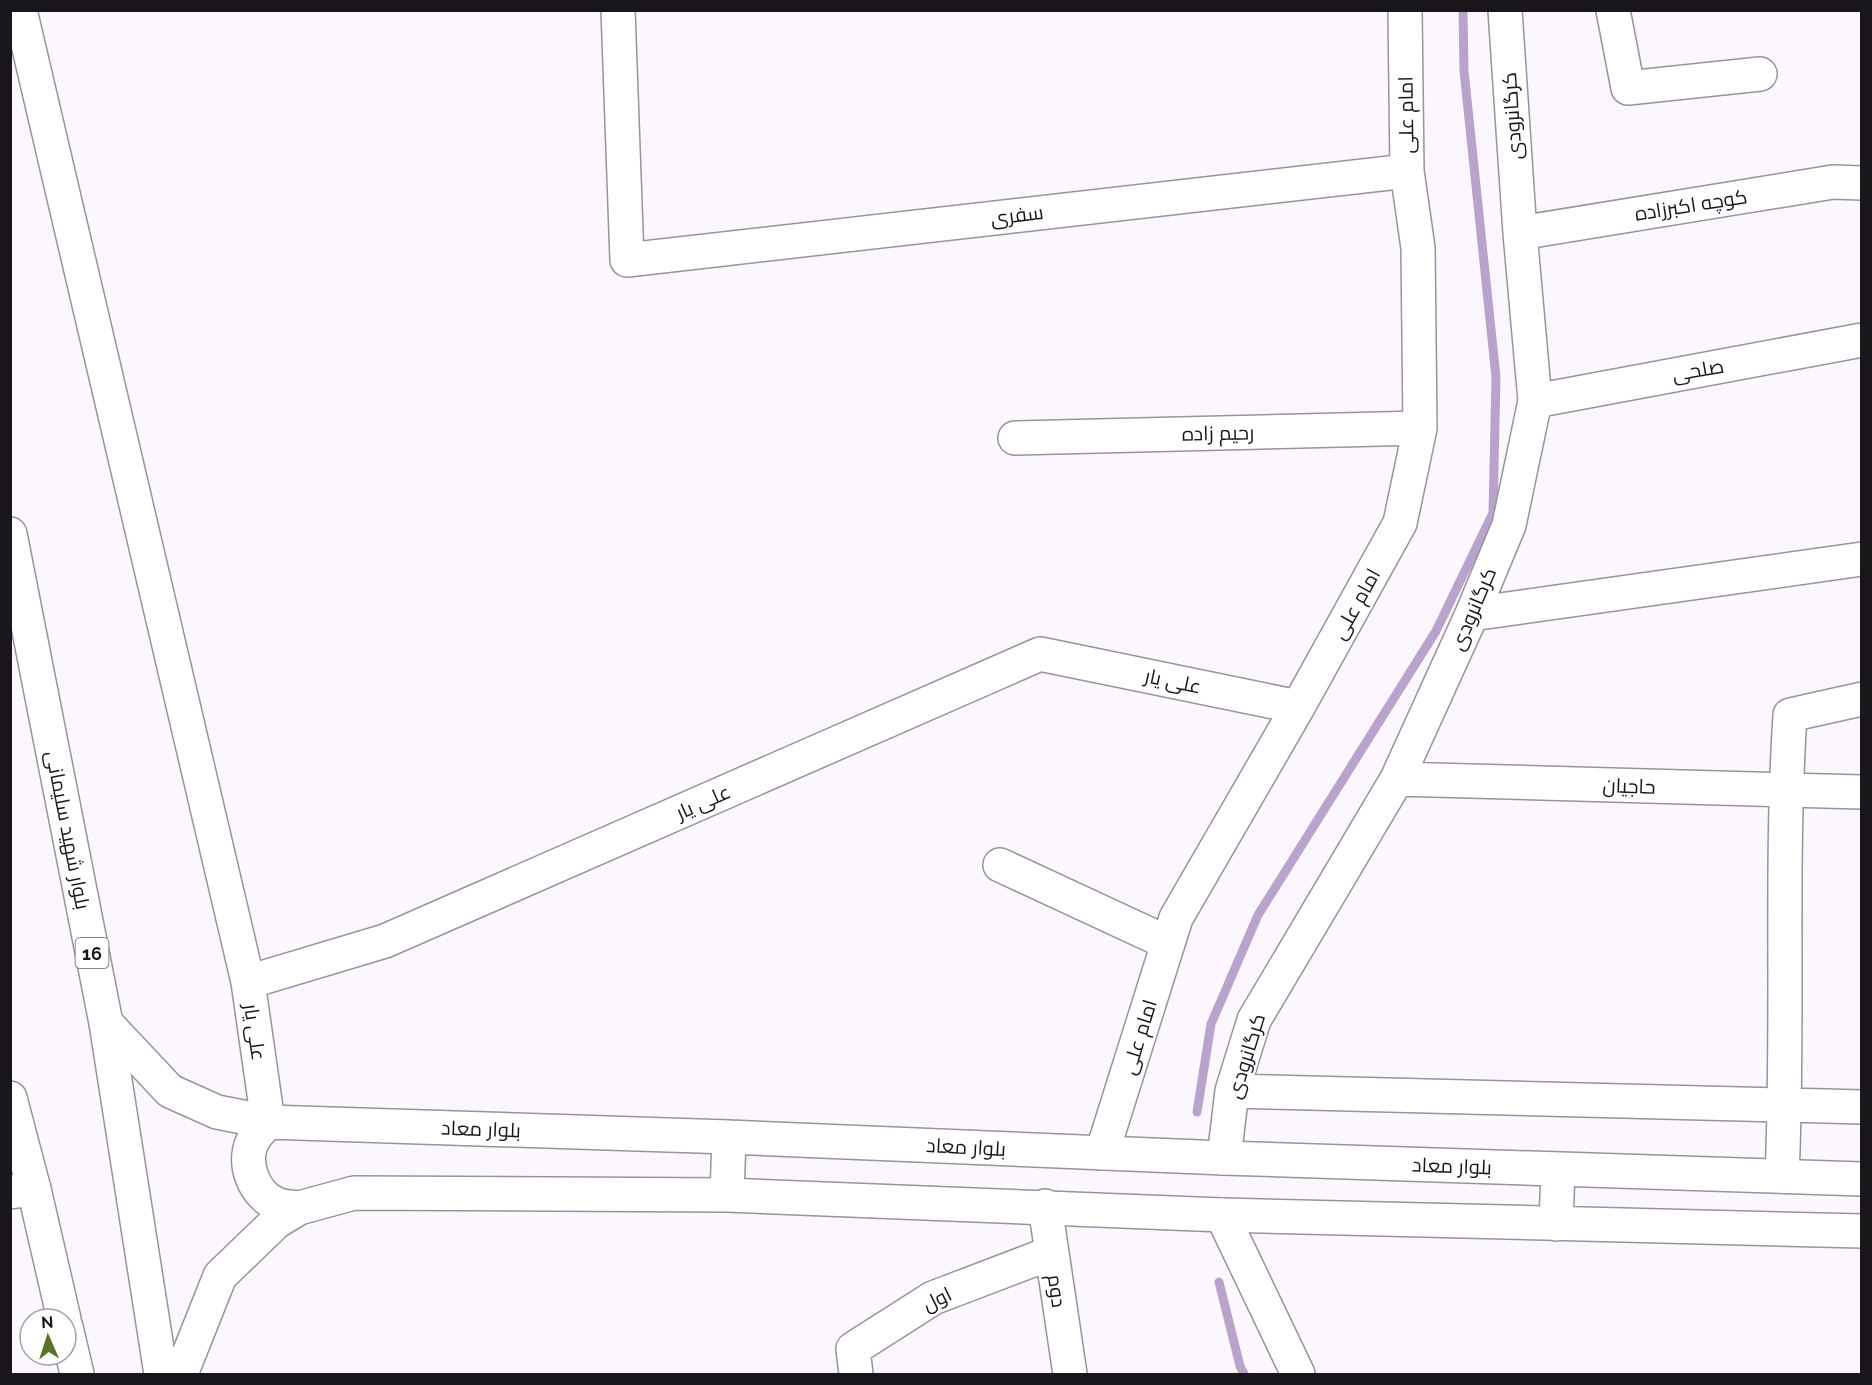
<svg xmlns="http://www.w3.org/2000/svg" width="1872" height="1385" font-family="Raleway,Cairo,sans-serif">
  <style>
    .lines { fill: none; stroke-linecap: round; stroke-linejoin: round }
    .stream { stroke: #baa3ca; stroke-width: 9 }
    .street-casing { stroke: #99929d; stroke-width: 36 }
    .secondary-casing { stroke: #99929d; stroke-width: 36 }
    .highway-casing { stroke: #99929d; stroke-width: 36 }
    .street { stroke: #fff; stroke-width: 33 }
    .secondary { stroke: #fff; stroke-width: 33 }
    .highway { stroke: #fff; stroke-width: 33 }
    .labels { text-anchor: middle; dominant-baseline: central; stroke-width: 4.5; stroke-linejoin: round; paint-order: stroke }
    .shield { fill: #fff; stroke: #5d5c5f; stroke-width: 1.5 }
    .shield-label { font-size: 18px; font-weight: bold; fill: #18161a }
    .street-label { font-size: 20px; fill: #18161a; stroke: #fff }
  </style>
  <rect width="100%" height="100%" fill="#fcf7ff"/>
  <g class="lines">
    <path class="stream" d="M1197,1112L1211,1024L1258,915L1436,631L1493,513L1496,377L1464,71L1463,10
      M1219,1282L1240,1366L1244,1374"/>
    <defs>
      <path id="street" d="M20,10L248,982
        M618,10L627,260L1407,171
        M1613,10L1628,88L1760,74
        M1520,233L1833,182L1862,183
        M1535,401L1862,340
        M1015,438L1420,428
        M1472,614L1862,559
        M1397,779L1862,792
        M1000,865L1168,943
        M1232,1091L1862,1107
        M268,1122L248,982L385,941L1040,654L1298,707
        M1102,1153L1176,918L1298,707L1400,523L1420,428L1418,248L1407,171L1405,10
        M1224,1158L1232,1091L1254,1020L1397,779L1472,614L1509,525L1535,401L1520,233L1505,10
        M1782,1176C1789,1022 1780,868 1790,715L1862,699
        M10,1192L34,1189
        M1045,1206L1070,1374
        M1222,1215L1298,1374
        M856,1374L853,1349L933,1298L1051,1253"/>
      <path id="secondary" d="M106,1023L170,1091L217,1112L268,1122L729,1137L1224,1158L1862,1179
        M268,1122C264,1127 258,1132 255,1137C240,1160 253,1196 279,1205C285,1207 292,1207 299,1208
        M727,1195L729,1137
        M1556,1224L1558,1170
        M181,1374L220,1276L276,1222L299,1208L354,1193L727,1195L1222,1215L1862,1231"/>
      <path id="highway" d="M10,534L106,1023L161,1374
        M10,1098L34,1189L64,1319
        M66,1327L77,1374"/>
    </defs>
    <use href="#street" class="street-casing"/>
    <use href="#secondary" class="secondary-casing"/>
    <use href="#highway" class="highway-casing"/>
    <use href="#street" class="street"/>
    <use href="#secondary" class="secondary"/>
    <use href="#highway" class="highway"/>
  </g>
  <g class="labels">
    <rect class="shield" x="75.5" y="938" width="33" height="30" rx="4.5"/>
    <g class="shield-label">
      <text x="92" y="953">16</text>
    </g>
    <g class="street-label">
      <text transform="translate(1406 115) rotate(-91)">امام علی</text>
      <text transform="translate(1512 116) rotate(-94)">کرگانرودی</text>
      <text transform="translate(1691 205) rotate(-9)">کوچه اکبرزاده</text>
      <text transform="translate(1017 215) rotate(-7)">سفری</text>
      <text transform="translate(1698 370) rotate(-10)">صلحی</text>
      <text transform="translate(1218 433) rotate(-1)">رحیم زاده</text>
      <text transform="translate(1356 604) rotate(-61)">امام علی</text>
      <text transform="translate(1473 609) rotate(-67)">کرگانرودی</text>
      <text transform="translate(1173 681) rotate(12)">علی یار</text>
      <text transform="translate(1629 786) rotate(2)">حاجیان</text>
      <text transform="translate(703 802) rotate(-24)">علی یار</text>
      <text transform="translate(68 830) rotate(79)">بلوار شهید سلیمانی</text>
      <text transform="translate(255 1032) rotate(82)">علی یار</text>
      <text transform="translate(1139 1037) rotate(-73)">امام علی</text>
      <text transform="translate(1246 1056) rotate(-73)">کرگانرودی</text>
      <text transform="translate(481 1129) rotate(2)">بلوار معاد</text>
      <text transform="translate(966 1147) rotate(3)">بلوار معاد</text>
      <text transform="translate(1452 1166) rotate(2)">بلوار معاد</text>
      <text transform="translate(1057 1291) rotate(82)">دوم</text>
      <text transform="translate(937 1299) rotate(-26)">اول</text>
    </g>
  </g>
  <rect width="1872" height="1385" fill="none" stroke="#18161a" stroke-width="24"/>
  <g transform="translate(48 1337) rotate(357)"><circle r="28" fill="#ffffff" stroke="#a3a2a3" stroke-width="1.5"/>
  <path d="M0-4.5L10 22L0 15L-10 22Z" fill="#587226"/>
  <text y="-9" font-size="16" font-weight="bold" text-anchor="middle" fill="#18161a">N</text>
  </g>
</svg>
